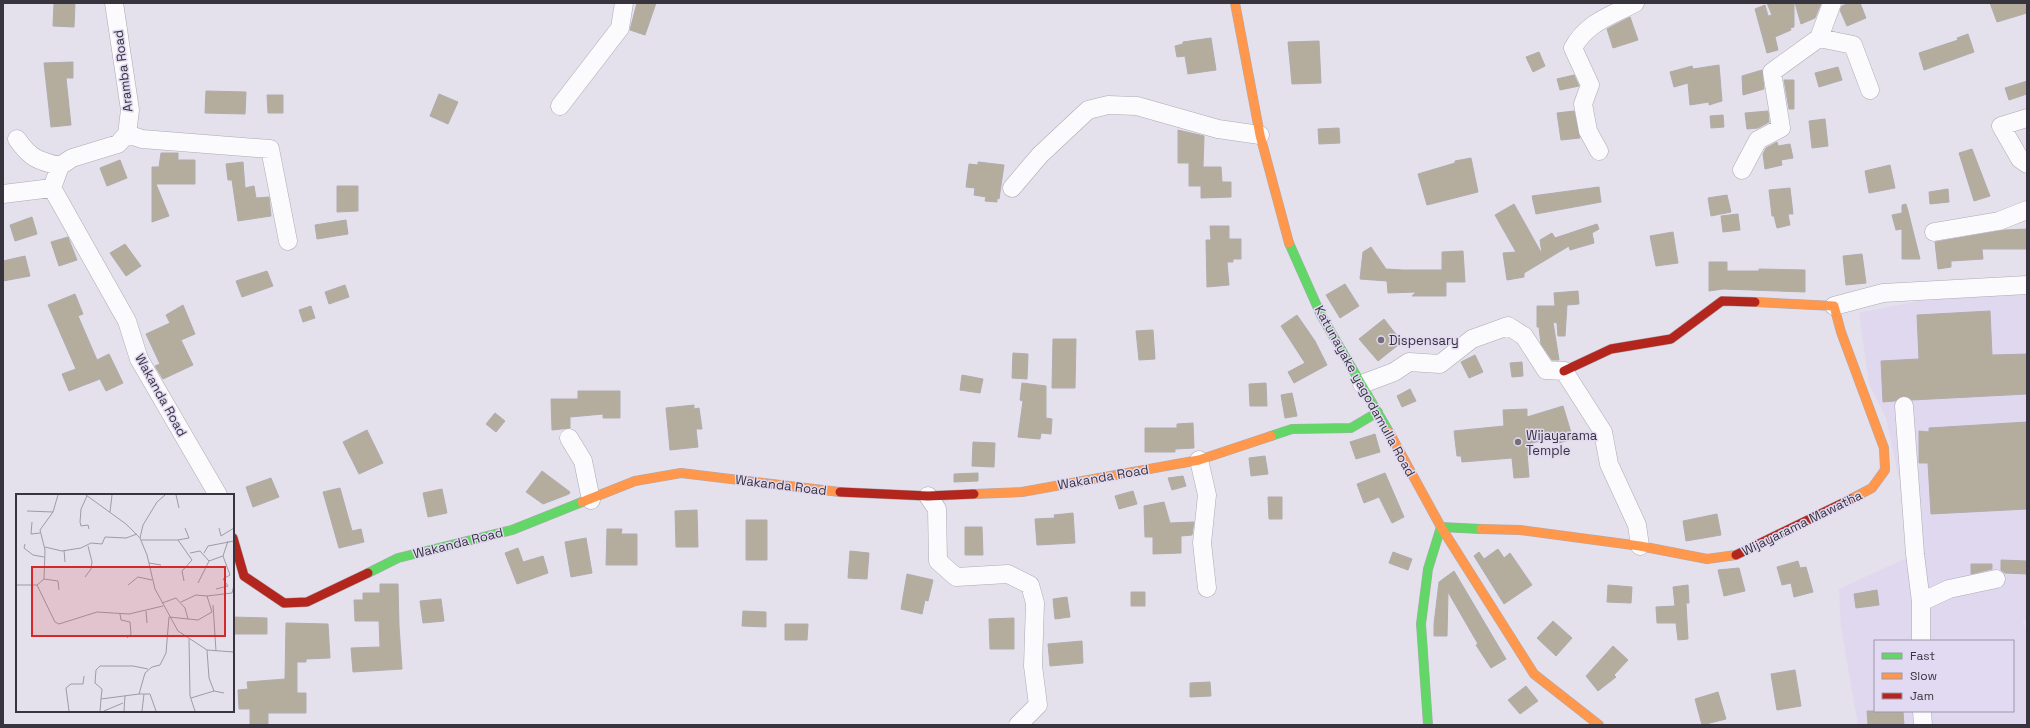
<svg xmlns="http://www.w3.org/2000/svg" width="2030" height="728" font-family="'Space Grotesk',sans-serif">
  <style>
    .built { fill: #e0d8ee; fill-rule: evenodd }
    .building { fill: #b4ad9e; stroke: #b0acad }
    .lines { fill: none; stroke-linecap: round; stroke-linejoin: round }
    .street-casing { stroke: #adaab3; stroke-width: 19 }
    .fast-casing { stroke: #adaab3; stroke-width: 10 }
    .slow-casing { stroke: #adaab3; stroke-width: 10 }
    .jam-casing { stroke: #adaab3; stroke-width: 10 }
    .street { stroke: #fbfafc; stroke-width: 18 }
    .fast { stroke: #63d668; stroke-width: 9 }
    .slow { stroke: #ff974d; stroke-width: 9 }
    .jam { stroke: #b3261e; stroke-width: 9 }
    .poi-dot { fill: #74707b; stroke: #e2daf2; stroke-width: 1.5 }
    .labels { text-anchor: middle; dominant-baseline: central; stroke-width: 3; stroke-linejoin: round; paint-order: stroke }
    .street-label { font-size: 13px; fill: #38343e; stroke: #e2daf2 }
    .poi-label { font-size: 13px; fill: #38343e; stroke: #e2daf2; text-anchor: start }
    .inset-road { fill: none; stroke: #9f9ba6; stroke-width: 1 }
    .view { fill: #d62828; fill-opacity: 0.15; stroke: #d62828; stroke-width: 2 }
    .inset-edge { fill: none; stroke: #38343e; stroke-width: 2 }
  </style>
  <rect width="100%" height="100%" fill="#e4e0ec"/>
  <path class="built" d="M2027,291V621L2022,620L2027,630V725H1858L1841,627L1839,589L1915,554L1886,417L1869,384L1859,313L1918,301ZM1875,641H2013V711H1875Z"/>
  <path class="building" d="M54,3H75L74,27L53,26Z
    M637,3H656L645,35L630,30Z
    M1767,3H1794V27L1790,28L1791,30L1775,37L1778,50L1767,53L1755,9L1765,5L1768,16L1772,15Z
    M1795,3H1821L1815,18L1801,24Z
    M1849,3H1860L1866,18L1847,26L1840,10L1842,6Z
    M1990,3H2025L2027,13L1997,22Z
    M1630,17L1638,40L1613,48L1607,29Z
    M1968,34L1974,52L1924,70L1919,53L1958,40L1957,38Z
    M1211,38L1216,70L1188,74L1185,56L1177,57L1175,46L1183,44V42Z
    M1319,41L1321,83L1292,84L1288,42Z
    M1539,52L1545,66L1533,72L1526,57Z
    M73,62V78H66L71,125L51,127L44,63Z
    M1719,65L1722,101L1709,105V102L1690,105L1688,83L1674,87L1670,72L1692,66L1693,69Z
    M1838,67L1842,80L1819,87L1815,73Z
    M1762,70L1764,89L1743,95L1742,76Z
    M1574,75L1579,86L1560,90L1557,79Z
    M1784,80H1794V109H1789Z
    M2027,81V94L2009,100L2005,88Z
    M206,91L246,92L245,114L205,113Z
    M439,94L458,102L448,124L430,116Z
    M267,95H283V113H268Z
    M1574,111L1580,138L1561,140L1557,113Z
    M1768,111L1769,122L1758,128L1747,129L1745,113Z
    M1723,115L1724,127L1711,128L1710,116Z
    M1825,119L1828,146L1812,148L1809,121Z
    M1339,128L1340,143L1319,144L1318,129Z
    M1178,130L1204,136L1203,167H1221L1222,182H1231V197L1201,198V186H1189V163H1178Z
    M1777,142L1778,146L1790,144L1793,158L1781,160L1782,165L1765,169L1763,154L1766,148Z
    M1972,149L1990,196L1974,201L1959,153Z
    M161,153H178V160H195V184H156L169,216L152,222V167H159Z
    M1471,158L1478,192L1427,205L1418,174L1455,163V161Z
    M120,160L127,178L107,186L100,168Z
    M243,162L245,188L254,186L256,198L269,197L271,216L238,221L232,180H228L226,164Z
    M978,162L1004,165L999,199L997,198V202L985,201L986,197L974,195L975,188L966,187L969,164L978,165Z
    M1890,165L1895,188L1869,193L1865,171Z
    M337,186H358V211L337,212Z
    M1599,187L1601,202L1536,214L1532,196Z
    M1790,188L1793,214H1788L1790,225L1777,228L1774,216H1772L1769,190Z
    M1948,189L1949,202L1930,204L1929,192Z
    M1727,195L1731,212L1711,216L1708,198Z
    M1514,204L1542,254L1540,240L1552,233L1555,238L1597,224L1599,229L1592,233L1594,243L1570,250L1569,246L1524,273V277L1507,280L1503,253L1516,252L1495,215Z
    M1906,204L1908,211L1920,259H1902V229L1896,230L1892,215L1902,213V205Z
    M1738,214L1740,230L1723,232L1721,216Z
    M32,217L37,234L15,241L10,225Z
    M346,220L348,234L317,239L315,225Z
    M1210,226H1229V239H1241V259H1233V262H1227L1229,285L1207,287L1206,240H1211Z
    M2027,229V249H1982L1983,259L1951,261V267L1938,269L1935,242L2005,230Z
    M1673,232L1678,263L1656,266L1650,236Z
    M68,237L77,260L59,266L51,242Z
    M125,244L141,266L126,276L110,253Z
    M1371,247L1386,269L1403,270H1442V252L1463,251L1465,282H1446V296H1412L1416,292L1388,293L1387,281L1360,279L1363,252Z
    M1862,254L1866,283L1846,285L1843,256Z
    M25,256L30,276L3,281V261Z
    M1709,262H1727V271H1759V269L1805,270V292L1723,289L1709,291Z
    M267,271L273,286L242,297L236,281Z
    M1345,284L1359,306L1340,318L1326,295Z
    M345,285L349,297L329,304L325,292Z
    M1578,291L1579,304L1567,305L1565,336H1558L1557,323L1553,322L1559,360H1552L1541,344L1539,327H1537V306H1555L1554,293Z
    M75,294L83,314L78,316L97,360L109,354L123,383L106,391L100,379L69,391L62,374L76,369L48,305Z
    M183,305L195,334L181,340L193,365L163,379L155,366L160,364L146,334L170,323L166,315Z
    M311,306L315,318L303,322L299,310Z
    M1990,311L1992,355L2027,354V394L1912,400L1904,396L1895,401L1883,402L1881,361L1919,359L1917,315Z
    M1297,315L1315,341L1327,365L1294,383L1288,372L1305,363L1281,326Z
    M1384,319L1402,342L1378,361L1359,339Z
    M1153,330L1155,359L1139,360L1136,331Z
    M1053,339H1076L1075,388H1052Z
    M1013,353L1028,354L1027,379L1012,378Z
    M1475,355L1483,372L1469,378L1461,362Z
    M1522,362L1523,376L1512,377L1510,363Z
    M962,375L983,379L980,393L960,390Z
    M1022,383L1046,386V418L1052,419L1051,434L1041,433L1040,439L1018,437L1023,401L1020,400Z
    M1266,383L1267,406H1250L1249,384Z
    M1410,389L1416,401L1402,407L1397,396Z
    M578,391H620V418H603V414L570,417V428L552,430L551,399H578Z
    M1292,393L1297,416L1285,418L1281,395Z
    M694,405V409L699,408L702,429H696L698,447L670,450L666,408Z
    M1563,406L1573,439L1555,444L1553,438L1528,444V453H1527L1529,477L1514,478L1512,458L1462,462L1461,456H1457L1454,431L1504,426L1503,410L1527,409V417Z
    M495,413L505,421L496,432L486,424Z
    M2027,422V509L1931,514L1928,463H1919V431L1929,432V428Z
    M1193,423L1194,448L1175,449V452H1145V428H1177V424Z
    M367,430L383,463L359,474L343,442Z
    M1375,434L1380,452L1356,459L1350,442Z
    M973,442L995,443L994,467L972,466Z
    M1265,456L1268,474L1251,476L1249,458Z
    M542,471L570,492L569,494L543,504L526,492Z
    M978,473V481L954,482V474Z
    M1385,473L1404,517L1392,523L1379,497L1364,503L1357,484Z
    M1183,476L1186,486L1172,490L1168,478Z
    M271,478L279,497L253,507L246,487Z
    M340,488L352,531L361,529L364,542L339,548L323,492Z
    M442,489L447,513L428,517L423,493Z
    M1133,491L1137,504L1119,509L1115,496Z
    M1268,497H1282V519H1269Z
    M1164,502L1170,523L1194,522L1192,535L1181,536V553L1153,554V537H1145L1144,506Z
    M697,510L698,547H676L675,511Z
    M1073,513L1075,543L1037,545L1035,519L1055,518L1054,515Z
    M1717,514L1721,535L1686,541L1683,521Z
    M746,520H767V560H746Z
    M965,527H982L983,555H965Z
    M607,529H622L621,534H637V565H606Z
    M586,538L592,573L571,577L565,542Z
    M518,548L523,562L543,556L548,573L517,584L505,553Z
    M1498,549L1504,558L1510,553L1532,585L1504,604L1474,556L1479,552L1484,559Z
    M850,551L869,553L867,579L848,578Z
    M1393,552L1412,559L1408,570L1389,563Z
    M2001,560L2027,561V574L2005,573L2001,570Z
    M1798,561L1800,568L1806,567L1813,592L1794,597L1791,583L1782,585L1777,567Z
    M1971,564H1992V569L1971,574Z
    M1739,568L1745,591L1724,596L1718,570Z
    M1454,571L1506,659L1491,668L1476,645L1478,644L1448,592L1447,636H1434V624L1439,582Z
    M907,574L933,580L928,601L925,600L922,614L901,609Z
    M380,584H398L399,626L402,669L353,672L351,648L380,647L379,621H355L354,600H363V593H380Z
    M1608,585L1632,587L1631,603L1607,602Z
    M1688,585L1689,603H1686L1688,639L1678,640L1676,623H1657L1656,607L1675,606L1673,587Z
    M1877,590L1879,605L1856,608L1854,594Z
    M1131,592H1145V606H1131Z
    M1067,597L1070,617L1055,619L1053,599Z
    M441,599L444,621L423,623L420,601Z
    M743,611L766,612V627L742,626Z
    M233,617L267,618V634H233Z
    M1014,618V649H990L989,619Z
    M1553,621L1572,638L1556,656L1537,638Z
    M286,623L328,624L330,658L306,659V662H297V693H306V713H268V725H250V709H239L238,690L248,689L247,682L285,679Z
    M785,624H808L807,640H785Z
    M1082,641L1083,663L1050,666L1048,644Z
    M1613,646L1628,660L1614,675L1616,677L1598,691L1586,676Z
    M1795,670L1801,706L1777,710L1771,674Z
    M1210,682L1211,696L1190,697V683Z
    M1526,686L1538,701L1520,714L1508,700Z
    M1718,692L1726,719L1702,725L1695,699Z
    M1867,711H1903L1904,725H1868Z"/>
  <g class="lines">
    <defs>
      <path id="street" d="M1819,38L1853,45L1870,90
        M560,106L620,28L624,3
        M2027,118L2001,126L2020,159L2027,164
        M127,134L142,139L270,149L288,241
        M17,139C30,158 38,161 60,166
        M1599,151L1588,131L1583,104L1590,85L1573,48C1587,22 1611,16 1635,3
        M1742,170L1758,140L1781,128L1772,72L1819,38L1832,3
        M52,188L127,321L139,359L218,495
        M1012,188L1040,155L1088,110L1108,105L1137,106L1218,129L1260,135
        M3,194L52,188L60,166L72,158L118,144L127,134L130,110L114,3
        M1934,232L1999,221L2027,210
        M1834,306L1883,293L2027,285
        M1362,384L1394,372L1409,362L1440,364L1472,339L1508,326L1524,336L1546,370L1564,371L1603,432L1609,464L1637,525L1640,546
        M1904,406L1915,554L1921,602V641
        M569,438L583,461L591,500
        M1199,460L1207,495L1202,543L1207,588
        M928,496L937,509L938,561L956,577L1008,574L1030,585L1035,603L1033,666L1038,705L1018,725
        M1921,602L1949,589L1996,579
        M1922,711L1923,725"/>
      <path id="fast" d="M1289,243L1321,315L1389,432
        M1271,436L1292,429L1351,428L1378,412
        M368,573L398,558L512,530L582,502
        M1428,725L1421,624L1428,569L1441,527L1481,529"/>
      <path id="slow" d="M1235,3L1260,135L1289,243
        M1755,302L1834,306L1841,332L1884,448L1885,470L1872,488L1851,499
        M1389,432L1441,527L1534,674L1599,725
        M974,494L1022,492L1199,460L1271,436
        M582,502L635,481L681,473L840,492
        M1481,529L1520,530L1640,546L1707,559L1736,555"/>
      <path id="jam" d="M1564,371L1611,349L1671,339L1722,301L1755,302
        M840,492L928,496L974,494
        M233,538L244,576L284,603L307,602L368,573
        M1736,555L1851,499"/>
    </defs>
    <use href="#street" class="street-casing"/>
    <use href="#fast" class="fast-casing"/>
    <use href="#slow" class="slow-casing"/>
    <use href="#jam" class="jam-casing"/>
    <use href="#street" class="street"/>
    <use href="#fast" class="fast"/>
    <use href="#slow" class="slow"/>
    <use href="#jam" class="jam"/>
  </g>
  <g class="poi-dot">
    <circle cx="1381" cy="340" r="4"/>
    <circle cx="1518" cy="442" r="4"/>
  </g>
  <g class="labels">
    <g class="street-label">
      <text transform="translate(123 71) rotate(-97)">Aramba Road</text>
      <text transform="translate(1365 391) rotate(61)">Katunayake yagodamulla Road</text>
      <text transform="translate(161 395) rotate(61)">Wakanda Road</text>
      <text transform="translate(1103 477) rotate(-10)">Wakanda Road</text>
      <text transform="translate(781 485) rotate(7)">Wakanda Road</text>
      <text transform="translate(1802 523) rotate(-26)">Wijayarama Mawatha</text>
      <text transform="translate(458 543) rotate(-14)">Wakanda Road</text>
    </g>
    <g class="poi-label">
      <text x="1389" y="340">Dispensary</text>
      <text x="1526" y="435">Wijayarama<tspan x="1526" dy="15">Temple</tspan></text>
    </g>
  </g>
  <g transform="translate(16 494)">
    <rect width="218" height="218" fill="#e4e0ec"/>
    <path class="inset-road" d="M70,1L110,30L124,44L131,61L139,95L162,137L191,156L218,158M160,1L163,14M71,2L65,15L64,28L65,32L72,31L73,35M11,17L37,18M94,18L96,1M16,28L15,40L24,39M203,34L205,42L218,34M124,44L127,31L141,8L149,1M125,46H162L176,66L166,77L168,87M162,46L173,44L169,34M9,50L8,54L17,61L28,63M29,53L46,57L65,54L75,49L86,50L89,43L110,44L121,40M48,56L49,68M174,59L184,57L193,67L207,62L214,81L207,85L212,92L200,95M188,59L192,52L218,47M207,62L212,47M133,69L145,71M69,83L75,75L76,68L72,52M28,85L42,87L43,96M182,89L193,67M0,91H21L28,85L29,56L24,36L37,18L42,1M21,91L39,128L43,130L81,118L113,120L147,112M112,91L122,83L136,86M191,102L216,99L218,91M146,109L160,104L169,114L172,125M197,111L200,157M130,117L131,129M104,120L105,126L114,128L115,140L111,144M173,145L174,202L179,217M191,156L193,184L198,197M123,200L129,179L136,173L144,171L150,159L153,123L182,126L196,118L191,102L180,101L165,108M175,204L198,197L208,199M85,205L86,195L79,189L80,176L84,172H117L132,175M53,217L50,194L55,190H67L68,182M84,217L85,205L123,200H134L140,217M88,217L107,209M108,217L109,202M126,217L128,200"/>
    <path class="view" d="M16,73H209V142H16Z"/>
    <rect width="218" height="218" class="inset-edge"/>
  </g>
  <rect width="2030" height="728" fill="none" stroke="#38343e" stroke-width="8"/>
  <rect x="1874" y="640" width="140" height="72" fill="#e2daf2" stroke="#9e98aa"/>
  <rect x="1882" y="653" width="20" height="6" fill="#63d668" stroke="#9e98aa"/>
  <text x="1910" y="660" font-size="12" fill="#38343e">Fast</text>
  <rect x="1882" y="673" width="20" height="6" fill="#ff974d" stroke="#9e98aa"/>
  <text x="1910" y="680" font-size="12" fill="#38343e">Slow</text>
  <rect x="1882" y="693" width="20" height="6" fill="#b3261e" stroke="#9e98aa"/>
  <text x="1910" y="700" font-size="12" fill="#38343e">Jam</text>
</svg>
